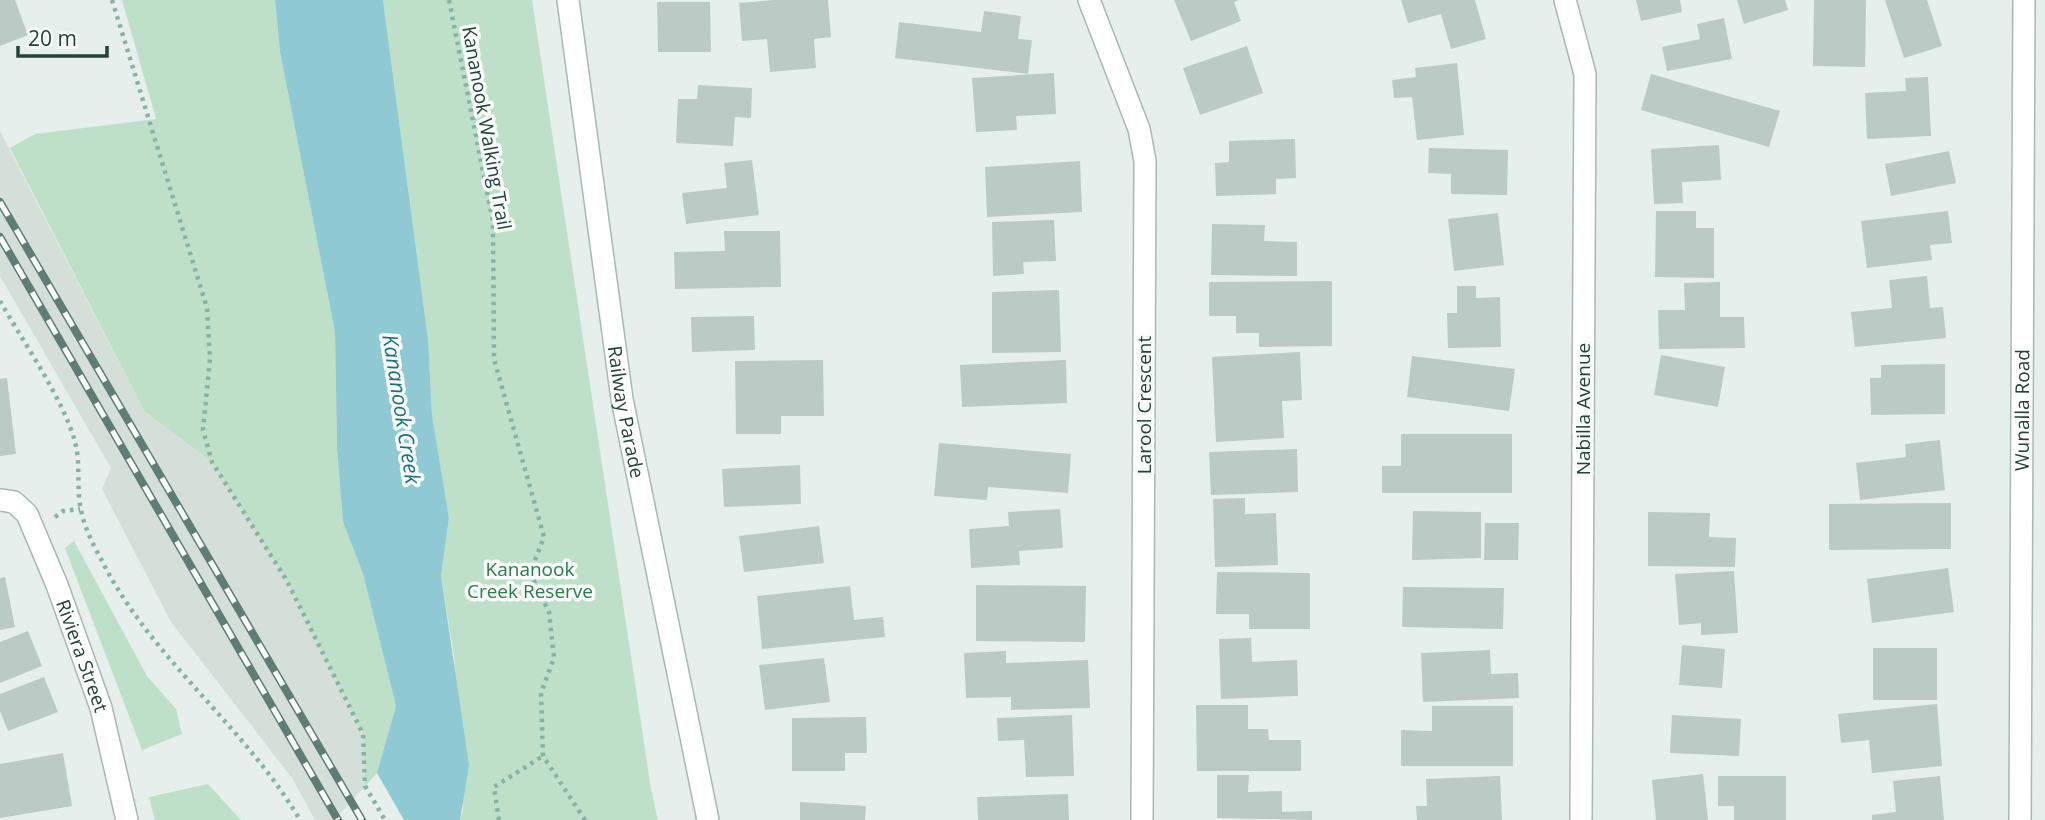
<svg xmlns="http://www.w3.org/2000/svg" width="2045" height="820" font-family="'Open Sans',sans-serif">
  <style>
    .built { fill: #d4dfda }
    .green { fill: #bfe0c8 }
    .water { fill: #8ec9d4 }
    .pier { fill: #e6efeb }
    .building { fill: #bbcac4 }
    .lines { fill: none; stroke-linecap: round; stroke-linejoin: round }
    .street-casing { stroke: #a8b8b2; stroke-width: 24 }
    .secondary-casing { stroke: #a4bbb3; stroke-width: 24 }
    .path { stroke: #86b3a5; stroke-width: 4.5; stroke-dasharray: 3.5 5; stroke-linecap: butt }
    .street { stroke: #fff; stroke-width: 21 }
    .secondary { stroke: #fff; stroke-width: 21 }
    .rail-casing { stroke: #5f7d75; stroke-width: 8 }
    .rail { stroke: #f7fbf9; stroke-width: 5; stroke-dasharray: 16; stroke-linecap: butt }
    .labels { text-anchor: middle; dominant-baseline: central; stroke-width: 7; stroke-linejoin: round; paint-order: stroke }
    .street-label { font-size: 19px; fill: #24423a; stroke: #f7fbf9 }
    .park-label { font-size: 19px; fill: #2d7a4b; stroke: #f7fbf9 }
    .water-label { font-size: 21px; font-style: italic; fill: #1c6f80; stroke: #f7fbf9 }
  </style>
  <rect width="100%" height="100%" fill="#e6efeb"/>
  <path class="built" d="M0,131L144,411L212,462L287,581L363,734L365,786L334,820H315L292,778L171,622L102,489L111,468L0,276Z"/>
  <path class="green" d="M122,0H275L280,52L335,332L337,448L343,522L363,574L396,706L377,773L365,786L363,734L287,581L212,462L144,411L10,148L35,134L156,119Z
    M383,0H532L651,789L658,820H460L463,810L454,656L441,576L449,518L432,415L428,339Z
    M74,541L147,676L176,709L182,734L142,750L65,548Z
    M208,784L241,820H155L149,797Z"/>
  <path class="water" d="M275,0H383L428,339L432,415L449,518L441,576L469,765L460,820H334L377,773L396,706L363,574L343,522L337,448L335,332L280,52Z"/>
  <path class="pier" d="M377,773L404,820H334L365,786Z"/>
  <path class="building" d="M0,0H15L28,35L0,46Z
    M775,0H828L831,37L814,39L816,68L770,72L767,39L742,41L739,3Z
    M1174,0H1239L1234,2L1241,21L1191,41Z
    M1401,0H1475L1486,39L1451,49L1441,14L1408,23Z
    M1636,0H1680L1682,12L1641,21Z
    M1737,0H1785L1788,10L1744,24Z
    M1814,0H1866L1865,67L1813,66Z
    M1885,0H1927L1942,46L1904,58Z
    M657,2H710L711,52H658Z
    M984,11L1021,16L1018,39L1032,40L1028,74L895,58L899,22L981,32Z
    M1724,18L1732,59L1667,71L1662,47L1700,39L1697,24Z
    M1247,46L1263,93L1200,115L1183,68Z
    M1457,63L1464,135L1417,140L1412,97L1394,98L1392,80L1416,77L1415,68Z
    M1054,73L1056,114L1016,116L1017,130L976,132L972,78Z
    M1651,74L1780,111L1769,147L1641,110Z
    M1928,77L1931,136L1867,139L1865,93L1906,91L1905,78Z
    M698,85L752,88L751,118L735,117L733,146L676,143L678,99H697Z
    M1295,139L1296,178L1276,179V194L1216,196L1215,163L1229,162V141Z
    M1719,145L1721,180L1682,182L1683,203L1654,204L1651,149Z
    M1429,148L1508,150L1507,195L1451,194V174L1428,173Z
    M1949,151L1956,183L1891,196L1885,164Z
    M752,160L759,215L686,224L682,193L727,188L724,163Z
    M1080,161L1082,212L987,217L985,167Z
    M1656,211H1696V228H1714V278L1655,277Z
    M1948,211L1952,243L1930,245L1932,260L1867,268L1861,221Z
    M1498,213L1504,265L1454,271L1448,219Z
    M1054,220L1056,261L1023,262L1024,274L993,276L992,222Z
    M1212,224L1265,225L1264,241L1297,242V276L1211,275Z
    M724,231H780L781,287L675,289L674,252L725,251Z
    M1927,276L1930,308L1943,307L1946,338L1855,347L1851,312L1892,308L1889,280Z
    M1332,281V346L1259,347V333H1236V316H1209V282Z
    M1720,282V317H1744L1745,348L1659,349L1658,310H1685L1684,283Z
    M1457,286H1476V298L1500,297L1501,347L1448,348L1447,313H1457Z
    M1059,290L1061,352L992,353V292Z
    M754,316L755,350L692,352L691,317Z
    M1300,352L1302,400L1282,401L1284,438L1216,442L1212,357Z
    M1661,355L1725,367L1718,407L1654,395Z
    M1412,356L1515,369L1509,411L1407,397Z
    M823,360L824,416H781V434H736L735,361Z
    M1066,360L1067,403L962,407L960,365Z
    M1945,364V414L1871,415L1870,378H1881V365Z
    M7,378L16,454L0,456V379Z
    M1401,434H1512V493H1382V466H1401Z
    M1940,440L1945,490L1860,500L1856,463L1906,457L1905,444Z
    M939,443L1071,454L1068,493L988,487L987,500L934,496Z
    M1297,449L1298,492L1211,495L1209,452Z
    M800,465L801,504L724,507L722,469Z
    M1245,498V514L1276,513L1278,565L1215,567L1213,499Z
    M1951,503V549L1829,550V504Z
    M1060,509L1063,548L1019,551L1020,565L971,568L969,529L1009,526L1008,512Z
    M1413,511L1481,512V558L1412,560Z
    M1648,512L1710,513L1709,537L1736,538L1735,567L1648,566Z
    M1485,523H1519L1518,560H1484Z
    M819,526L824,563L744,572L739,536Z
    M1948,568L1954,612L1872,623L1867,579Z
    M1734,571L1738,633L1701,635V623L1679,625L1675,574Z
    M1217,572L1310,573V629H1249V614H1216Z
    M5,577L15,627L0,630V578Z
    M976,585L1086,586L1085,642L976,641Z
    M850,586L854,620L883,617L885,637L762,649L757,596Z
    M1403,587L1504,588L1503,629L1402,627Z
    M28,631L42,666L0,683V642Z
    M1251,638L1252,662L1297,660L1298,696L1221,699L1219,639Z
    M1682,645L1725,649L1722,688L1679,685Z
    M1873,648H1937V700H1873Z
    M1490,650L1491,674L1518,673L1519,698L1423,702L1421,653Z
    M1006,651V663L1088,660L1090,708L1011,710V697L966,698L964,653Z
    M824,658L830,702L765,710L759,665Z
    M44,677L58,712L8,731L0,711V694Z
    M1937,704L1942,766L1872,773L1869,740L1841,743L1838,714Z
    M1196,705H1248V729H1268L1269,740H1301V771H1197Z
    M1432,706H1513V766H1401V730L1432,731Z
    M1072,715L1074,776L1026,777L1024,740L998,741L997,718Z
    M1672,715L1741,719L1739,756L1670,753Z
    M866,717L867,753H845V771H792V718Z
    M63,753L72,806L0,818V764Z
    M1703,774L1708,820H1656L1652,780Z
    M1217,775H1249L1248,792L1282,791V812L1312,811V820L1217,818Z
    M1500,776L1502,820H1417L1416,806H1427L1426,779Z
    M1718,776H1786V820H1734V806H1718Z
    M1940,776L1944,820H1872V815L1896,812L1893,781Z
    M1068,794L1069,820H978L977,797Z
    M800,802L866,806L865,820H800Z"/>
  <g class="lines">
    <defs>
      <g id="street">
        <path d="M1089,0L1139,129L1145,161L1142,820"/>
        <path d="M1565,0L1585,74L1581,820"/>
        <path id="s1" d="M0,500L14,502L27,514L57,585L101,708L127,820"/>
        <path id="s2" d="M2020,820L2024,0"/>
      </g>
      <g id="secondary">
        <path id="s3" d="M568,0L622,399L708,820"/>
      </g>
    </defs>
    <use href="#street" class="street-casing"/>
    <use href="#secondary" class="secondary-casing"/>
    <path class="path" d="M112,0L207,308L210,359L203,430L212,462L287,581L363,734L365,786L385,820
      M449,0L493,222L494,359L544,537L530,573L549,612L554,658L541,693L543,756L585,820
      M0,301C22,340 64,400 75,442C81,464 76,488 81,510C84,526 93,545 101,559C151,659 244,725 300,820
      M55,517L63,511L80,509
      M499,820L494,787L543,756"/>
    <use href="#street" class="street"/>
    <use href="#secondary" class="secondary"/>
    <defs>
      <path id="rail" d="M0,202L362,820
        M0,237L338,820"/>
    </defs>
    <use href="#rail" class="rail-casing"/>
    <use href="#rail" class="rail"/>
  </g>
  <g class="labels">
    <g class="street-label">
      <text transform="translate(487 128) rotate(80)">Kananook Walking Trail</text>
      <text transform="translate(1144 405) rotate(-90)">Larool Crescent</text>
      <text transform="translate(1583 409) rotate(-90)">Nabilla Avenue</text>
      <text stroke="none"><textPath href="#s2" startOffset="410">Wunalla Road</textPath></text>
      <text stroke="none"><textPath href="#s3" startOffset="416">Railway Parade</textPath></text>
      <text stroke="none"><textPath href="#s1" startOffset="184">Riviera Street</textPath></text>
    </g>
    <g class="park-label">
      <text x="530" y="569">Kananook<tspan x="530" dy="22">Creek Reserve</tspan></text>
    </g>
    <g class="water-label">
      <text transform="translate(402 409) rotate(81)">Kananook Creek</text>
    </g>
  </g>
  <path d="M18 46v10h89v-10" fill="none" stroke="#24423a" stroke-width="3.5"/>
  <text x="28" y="46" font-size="21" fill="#24423a" stroke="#f7fbf9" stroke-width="5" paint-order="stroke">20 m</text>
</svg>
